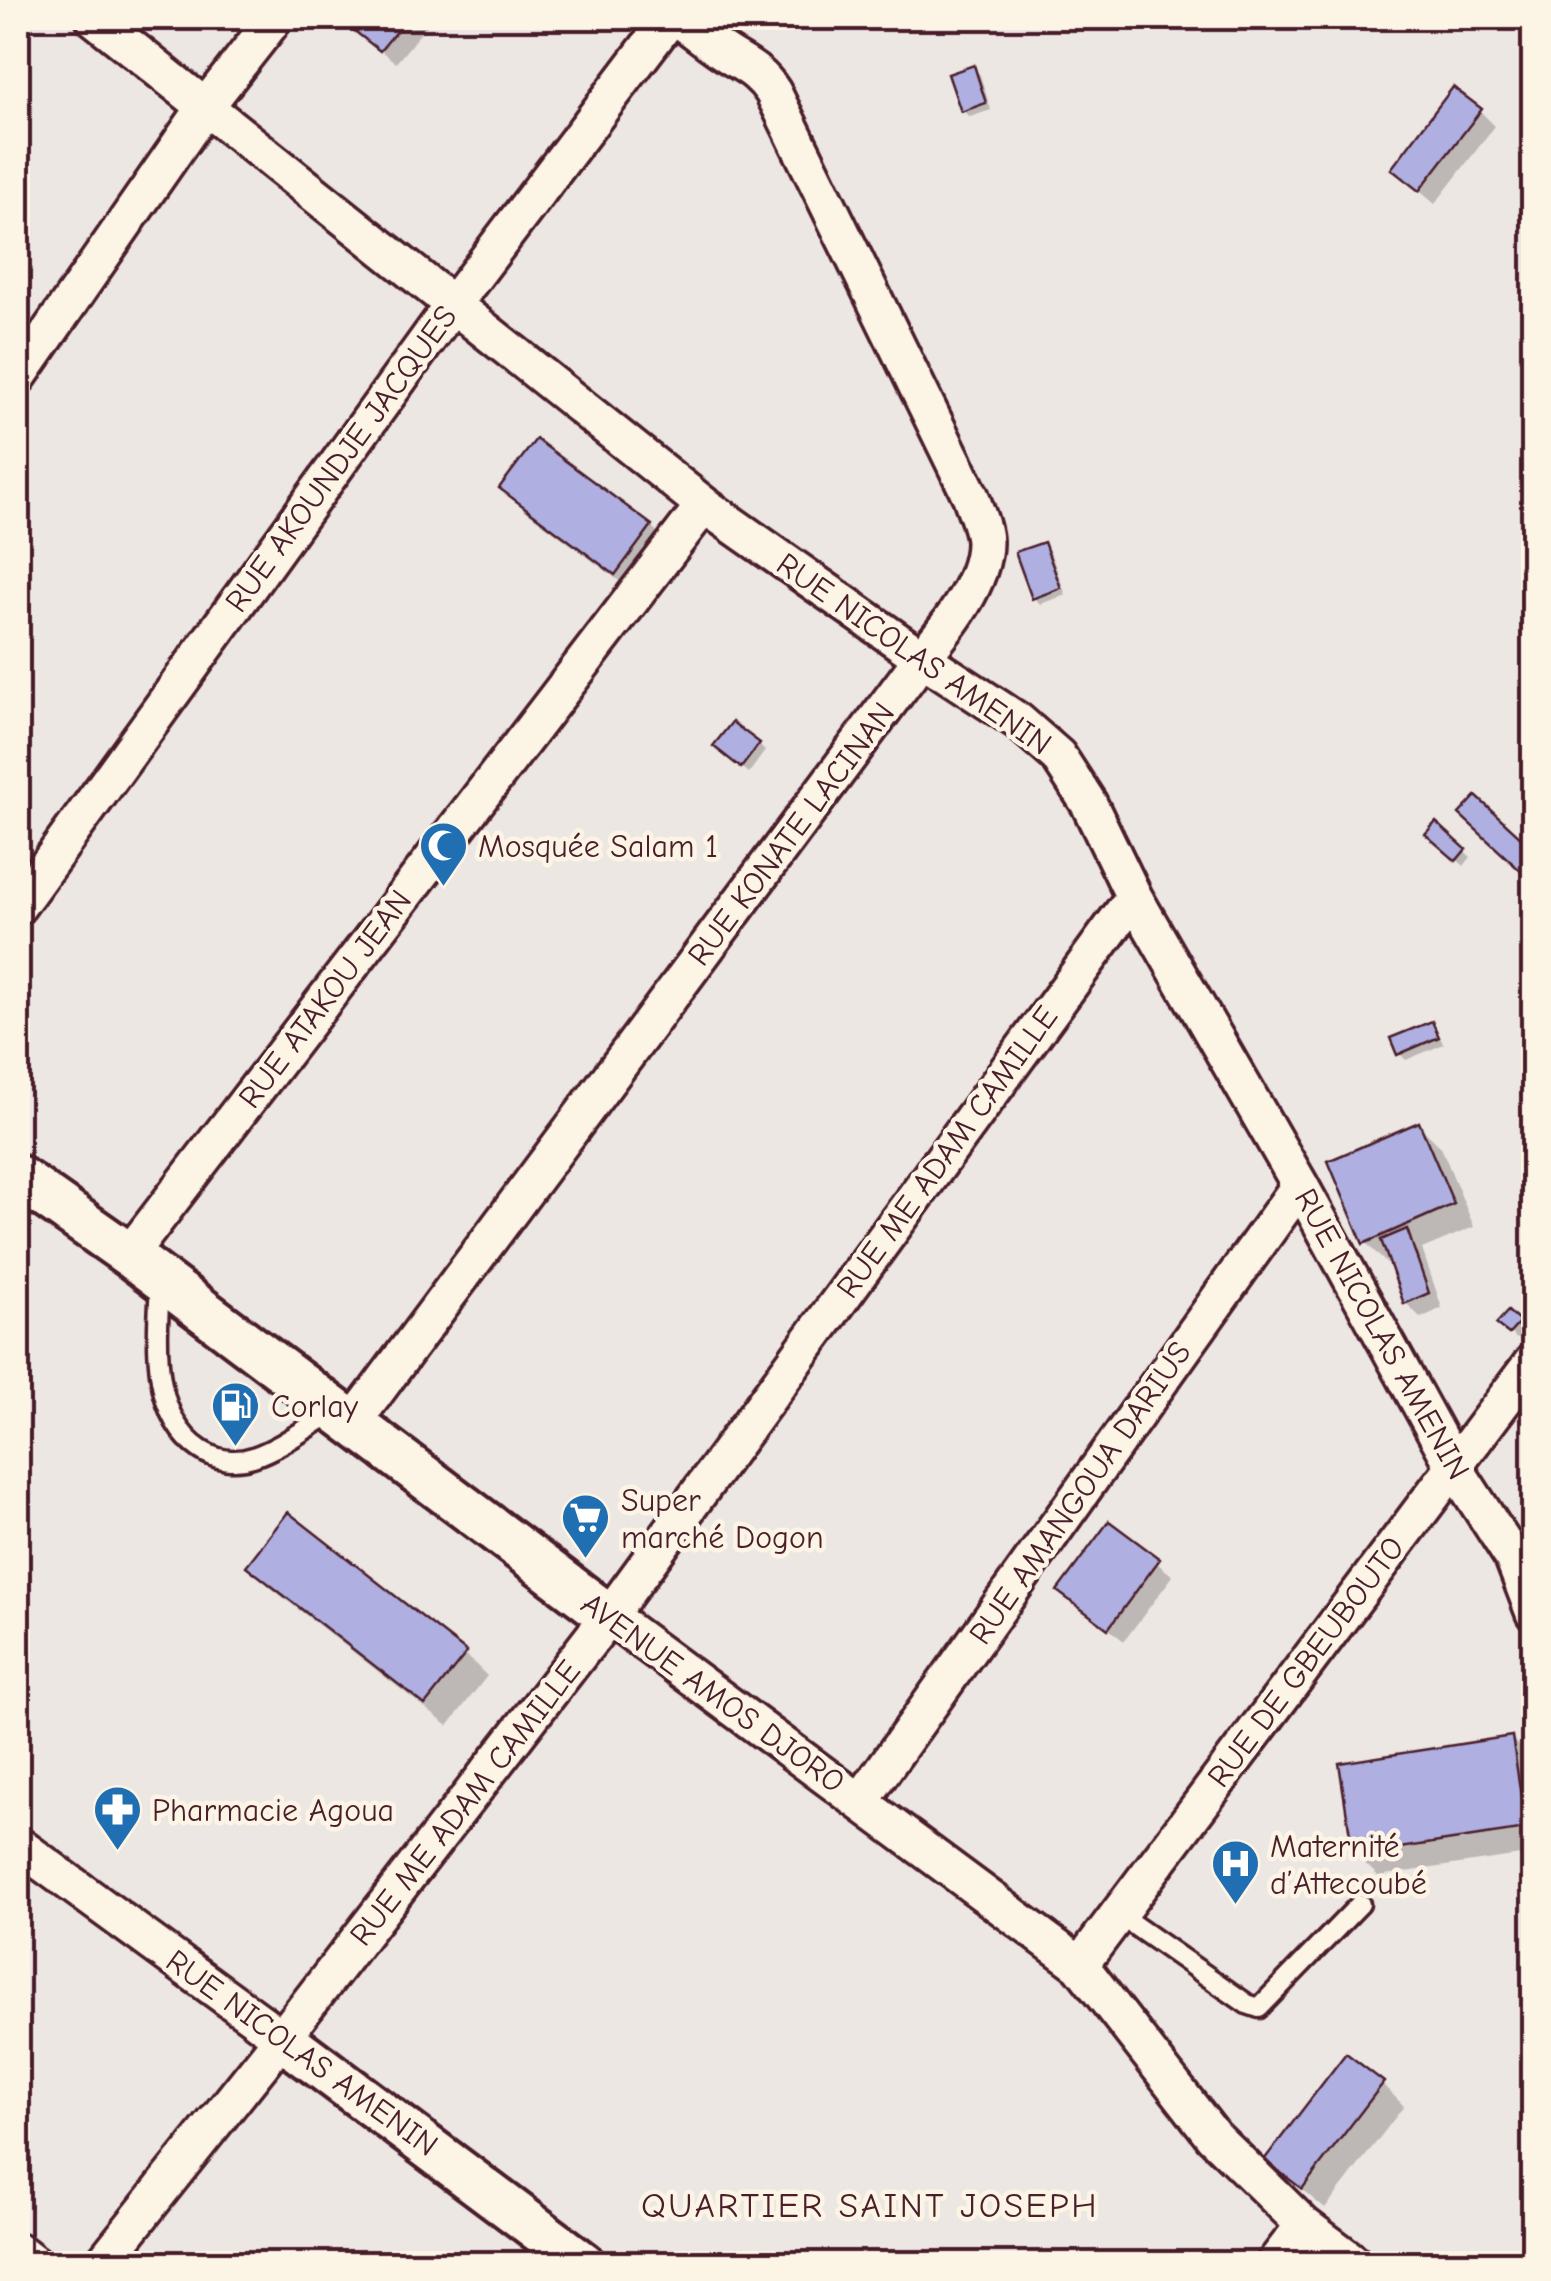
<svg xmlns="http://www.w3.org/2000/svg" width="1551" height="2281" font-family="'Comic Neue',sans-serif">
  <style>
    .shadow { fill: #0003 }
    .building { fill: #afb0e1; stroke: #4a1f2b; stroke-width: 2.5 }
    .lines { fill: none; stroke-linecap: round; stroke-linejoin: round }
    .service-casing { stroke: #4a1f2b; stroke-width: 25 }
    .minor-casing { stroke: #4a1f2b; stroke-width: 42 }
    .tertiary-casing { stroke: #4a1f2b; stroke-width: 50 }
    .service { stroke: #fcf5e5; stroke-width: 18 }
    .minor { stroke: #fcf5e5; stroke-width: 35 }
    .tertiary { stroke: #fcf5e5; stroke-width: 42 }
    .labels { text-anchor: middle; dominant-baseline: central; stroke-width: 9; stroke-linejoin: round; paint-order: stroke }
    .street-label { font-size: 32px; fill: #4a1f2b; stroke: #fcf5e5 }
    .poi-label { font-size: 32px; fill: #4a1f2b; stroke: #fcf5e5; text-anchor: start }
    .neighbourhood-label { font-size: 35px; letter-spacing: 2.5px; fill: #4a1f2b; stroke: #fcf5e5 }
  </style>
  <rect width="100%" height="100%" fill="#ede7e4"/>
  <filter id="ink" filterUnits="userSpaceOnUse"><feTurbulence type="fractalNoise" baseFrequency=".01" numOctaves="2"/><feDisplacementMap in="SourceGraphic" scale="20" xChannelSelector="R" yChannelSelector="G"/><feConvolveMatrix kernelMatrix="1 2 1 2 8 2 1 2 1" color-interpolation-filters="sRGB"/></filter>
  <g filter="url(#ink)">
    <path class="shadow" d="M340,18H433L396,63Z
      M973,68L980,75L991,110L970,117L963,111Z
      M1480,111L1495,126L1435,204L1394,169Z
      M503,488L651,526L673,549L638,595L525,510Z
      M1044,545L1050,552L1066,595L1040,604L1034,597Z
      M758,744L765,751L749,773L723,753Z
      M1437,826L1471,857L1464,866L1429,834Z
      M1477,828L1534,852V881Z
      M1431,1024L1444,1044L1406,1060L1399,1053Z
      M1418,1125L1441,1147L1474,1227L1422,1249L1442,1308L1421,1318L1406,1303L1392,1262L1387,1264L1365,1242Z
      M1508,1314L1525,1330L1517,1339L1500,1324Z
      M1109,1525L1173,1576L1124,1641L1061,1591Z
      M249,1566L465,1654L487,1676L448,1726L271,1588Z
      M1511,1738L1534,1760V1853L1378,1876L1355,1854Z
      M1382,2084L1404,2106L1325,2209L1267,2160Z"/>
    <path class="building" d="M338,18H407L380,51Z
      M974,65L986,103L961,112L948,74Z
      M1453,87L1482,109L1419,191L1391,169Z
      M536,439L652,525L615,575L499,488Z
      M1044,542L1061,588L1032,599L1015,552Z
      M732,722L760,743L741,768L713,746Z
      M1476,796L1534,849V864L1524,874L1459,814Z
      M1436,822L1466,849L1456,861L1425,834Z
      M1432,1021L1439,1037L1397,1055L1390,1038Z
      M1419,1122L1454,1204L1363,1244L1328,1161Z
      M1407,1229L1429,1293L1404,1304L1381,1240Z
      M1508,1311L1520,1322L1509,1334L1496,1324Z
      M288,1512L467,1652L425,1705L246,1566Z
      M1109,1521L1160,1559L1108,1629L1057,1591Z
      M1512,1736L1526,1829L1353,1855L1339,1763Z
      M1346,2053L1384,2082L1302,2189L1264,2160Z"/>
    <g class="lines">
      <defs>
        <path id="service" d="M160,1284C157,1339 150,1416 201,1450C216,1460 235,1463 253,1457C282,1447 309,1426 335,1411
          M1118,1914L1247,2004L1259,2008L1360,1904"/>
        <path id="minor" d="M94,18L704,505L922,658L1018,721L1058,756L1089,804L1134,897L1300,1185L1455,1468L1513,1558L1534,1613
          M18,377L206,106L275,18
          M18,906L454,303L670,18
          M129,1255L704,505
          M352,1424L922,658C946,629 984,583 984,542C984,528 975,510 971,497L773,92C761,73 748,67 730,56C712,45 695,30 677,18
          M609,1616L1080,1965L1213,2136L1304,2225L1356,2264
          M861,1801L1300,1185
          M18,1845L282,2038
          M1080,1965L1534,1360
          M18,2251L35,2264
          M102,2264L282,2038L609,1616L1134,897
          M1274,2264L1304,2225"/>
        <path id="tertiary" d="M18,1177L129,1255L609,1616
          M282,2038L584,2264"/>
      </defs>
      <use href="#service" class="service-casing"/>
      <use href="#minor" class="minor-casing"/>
      <use href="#tertiary" class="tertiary-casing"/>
      <use href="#service" class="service"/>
      <use href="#minor" class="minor"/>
      <use href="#tertiary" class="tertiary"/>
    </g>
  </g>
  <defs>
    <symbol id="mosque-pin" viewBox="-11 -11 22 30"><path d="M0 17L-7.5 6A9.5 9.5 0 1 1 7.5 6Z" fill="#1f6fb2" stroke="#fcf5e5"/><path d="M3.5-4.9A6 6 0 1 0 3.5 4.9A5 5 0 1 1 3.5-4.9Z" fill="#fff"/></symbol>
    <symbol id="fuel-pin" viewBox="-11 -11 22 30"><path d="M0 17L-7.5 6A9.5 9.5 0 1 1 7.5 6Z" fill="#1f6fb2" stroke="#fcf5e5"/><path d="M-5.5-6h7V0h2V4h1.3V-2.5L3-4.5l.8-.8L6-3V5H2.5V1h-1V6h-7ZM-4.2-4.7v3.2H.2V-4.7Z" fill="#fff"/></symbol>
    <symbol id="supermarket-pin" viewBox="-11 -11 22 30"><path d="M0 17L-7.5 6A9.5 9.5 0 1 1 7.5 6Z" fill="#1f6fb2" stroke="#fcf5e5"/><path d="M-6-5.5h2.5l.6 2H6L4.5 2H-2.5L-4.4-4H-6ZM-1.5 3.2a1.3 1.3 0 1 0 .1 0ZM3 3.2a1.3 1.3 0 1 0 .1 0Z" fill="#fff"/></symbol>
    <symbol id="pharmacy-pin" viewBox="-11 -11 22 30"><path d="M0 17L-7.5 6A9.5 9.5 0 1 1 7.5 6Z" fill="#1f6fb2" stroke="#fcf5e5"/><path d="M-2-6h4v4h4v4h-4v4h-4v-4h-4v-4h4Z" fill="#fff"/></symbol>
    <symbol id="hospital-pin" viewBox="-11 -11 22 30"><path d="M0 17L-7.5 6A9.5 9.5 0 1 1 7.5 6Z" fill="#1f6fb2" stroke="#fcf5e5"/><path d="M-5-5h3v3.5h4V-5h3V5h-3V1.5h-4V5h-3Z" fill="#fff"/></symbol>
  </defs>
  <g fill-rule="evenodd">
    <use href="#mosque-pin" x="416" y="818" width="55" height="75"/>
    <use href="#fuel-pin" x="208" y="1378" width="55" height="75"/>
    <use href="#supermarket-pin" x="558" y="1490" width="55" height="75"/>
    <use href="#pharmacy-pin" x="90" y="1782" width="55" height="75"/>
    <use href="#hospital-pin" x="1208" y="1836" width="55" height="75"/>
  </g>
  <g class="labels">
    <g class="street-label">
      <text transform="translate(341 459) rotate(-54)">RUE AKOUNDJE JACQUES</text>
      <text transform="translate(914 654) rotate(35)">RUE NICOLAS AMENIN</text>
      <text transform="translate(791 834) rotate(-53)">RUE KONATE LACINAN</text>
      <text transform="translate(325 999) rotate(-53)">RUE ATAKOU JEAN</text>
      <text transform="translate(947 1152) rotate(-54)">RUE ME ADAM CAMILLE</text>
      <text transform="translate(1382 1334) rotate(61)">RUE NICOLAS AMENIN</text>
      <text transform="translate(1080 1493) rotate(-55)">RUE AMANGOUA DARIUS</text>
      <text transform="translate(1306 1662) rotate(-53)">RUE DE GBEUBOUTO</text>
      <text transform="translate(713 1693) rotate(36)">AVENUE AMOS DJORO</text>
      <text transform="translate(465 1803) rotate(-52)">RUE ME ADAM CAMILLE</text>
      <text transform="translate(302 2053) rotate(36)">RUE NICOLAS AMENIN</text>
    </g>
    <g class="poi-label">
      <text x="478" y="846">Mosquée Salam 1</text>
      <text x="271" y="1406">Corlay</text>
      <text x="621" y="1500">Super<tspan x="621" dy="37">marché Dogon</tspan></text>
      <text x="152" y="1810">Pharmacie Agoua</text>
      <text x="1270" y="1846">Maternité<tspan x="1270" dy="37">d’Attecoubé</tspan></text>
    </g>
    <g class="neighbourhood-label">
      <text x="870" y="2205">QUARTIER SAINT JOSEPH</text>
    </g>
  </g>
  <rect width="1551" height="2281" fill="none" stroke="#fcf5e5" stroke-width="60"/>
  <rect x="30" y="30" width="1491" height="2221" fill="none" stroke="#4a1f2b" stroke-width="4" filter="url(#ink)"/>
</svg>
